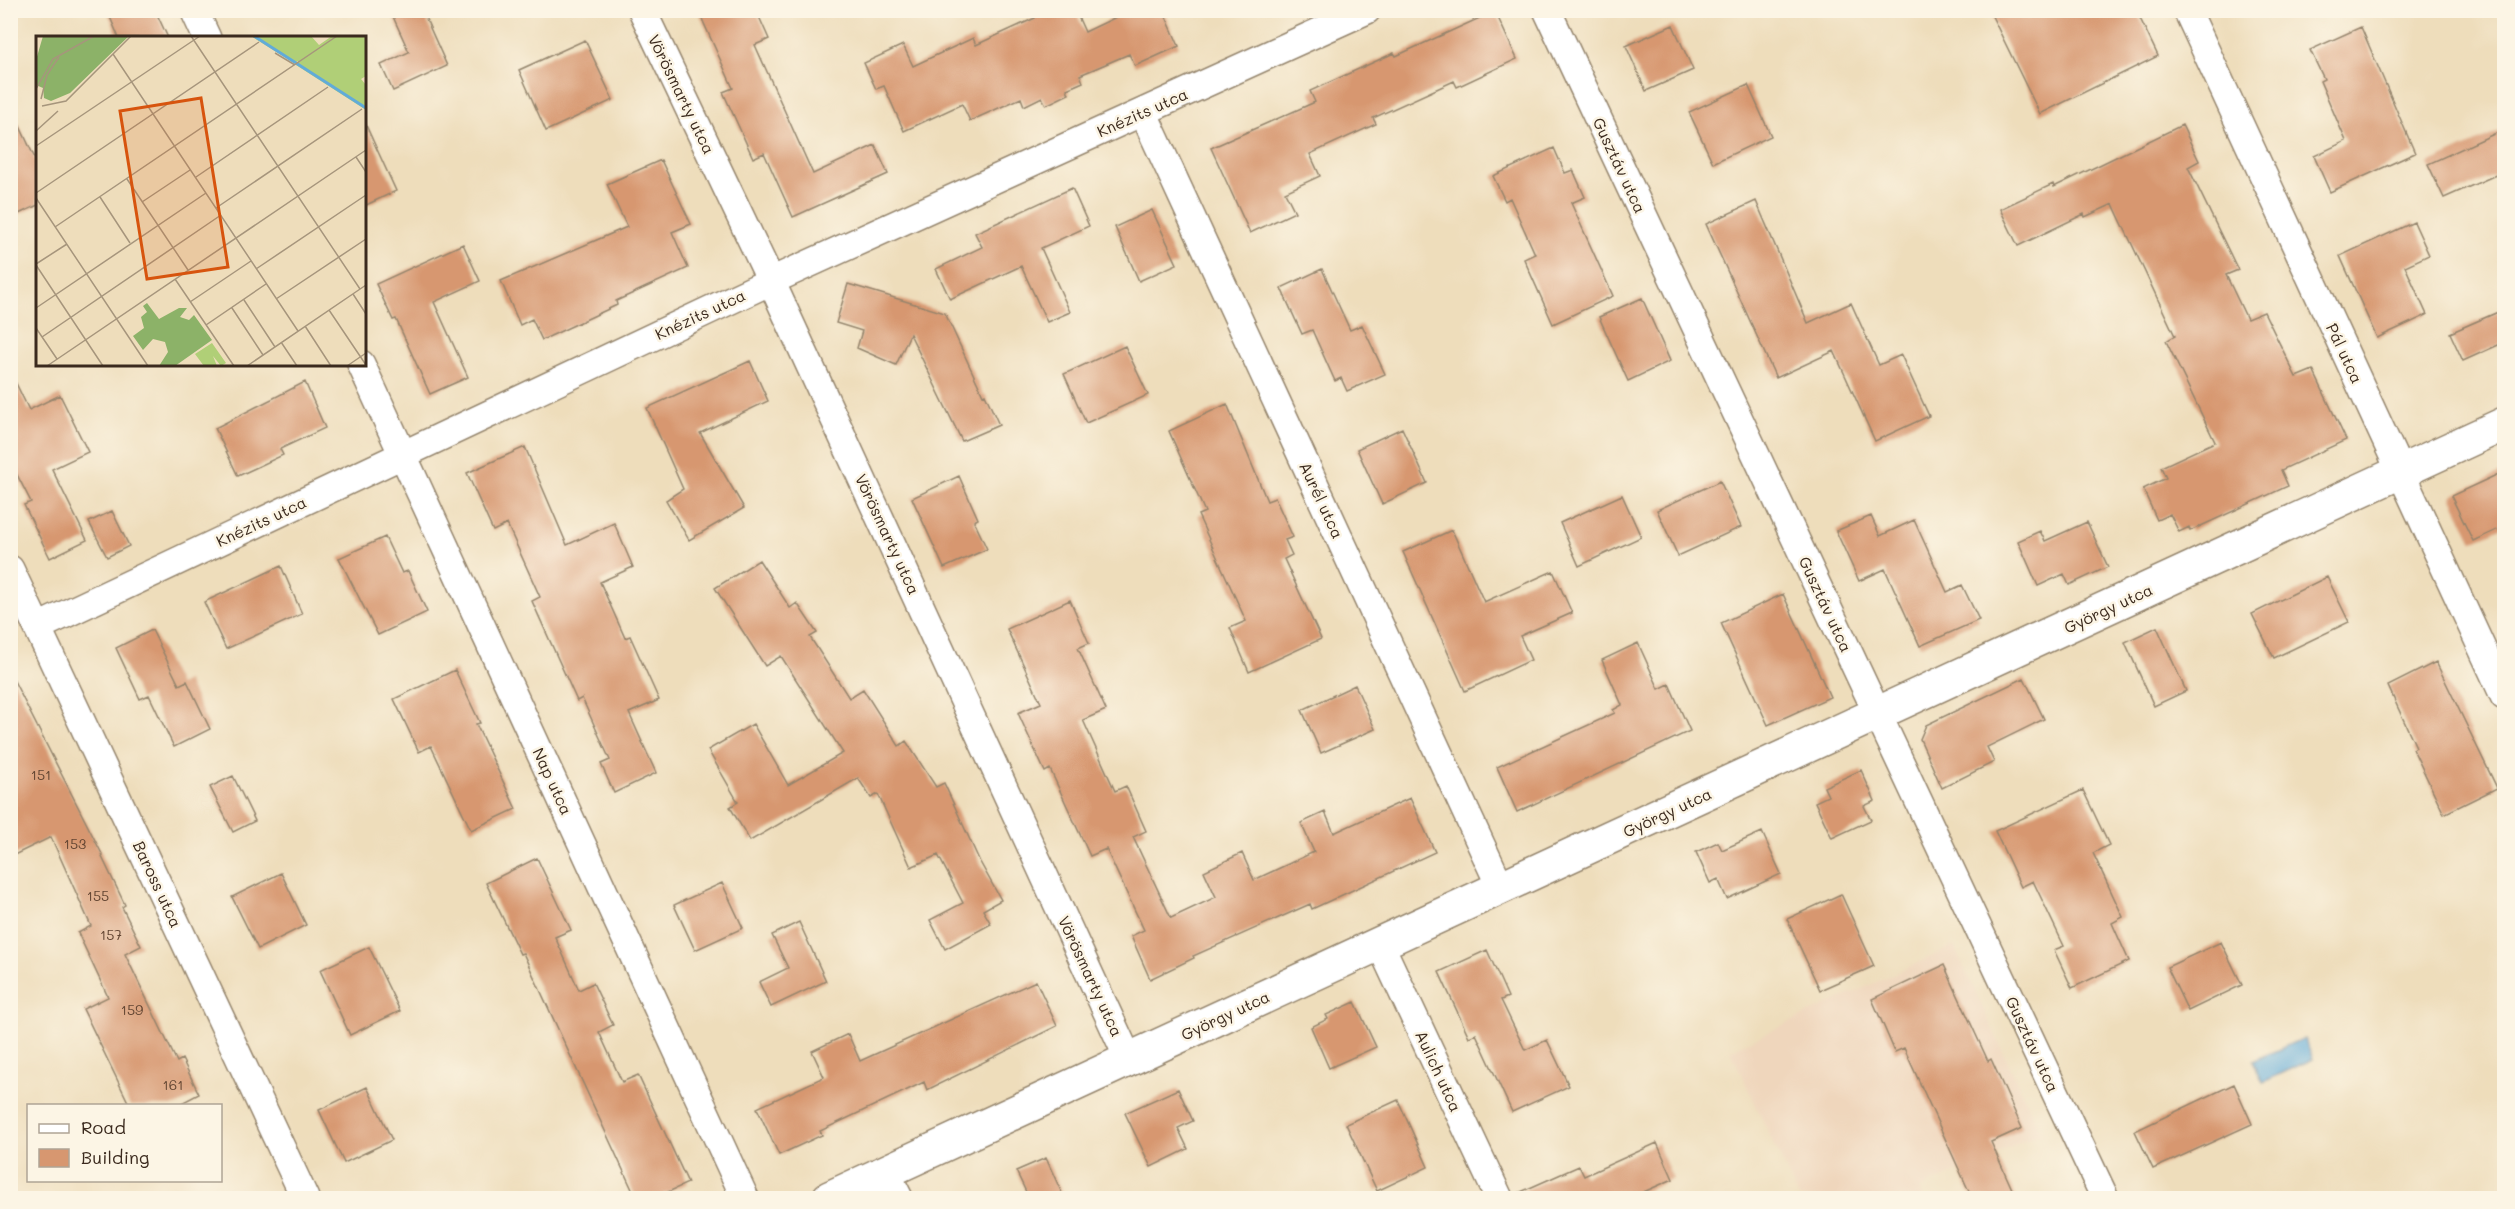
<svg xmlns="http://www.w3.org/2000/svg" width="2515" height="1209" font-family="Mali,sans-serif">
  <style>
    .built { fill: #efd6bc }
    .water { fill: #61abd9; stroke: #4e6a7c; stroke-width: 1.5 }
    .building { fill: #d79770 }
    .lines { fill: none; stroke-linecap: round; stroke-linejoin: round }
    .minor-casing { stroke: #94846c; stroke-width: 30 }
    .tertiary-casing { stroke: #94846c; stroke-width: 36 }
    .minor { stroke: #fff; stroke-width: 27 }
    .tertiary { stroke: #fff; stroke-width: 33 }
    .labels { text-anchor: middle; dominant-baseline: central; stroke-width: 5; stroke-linejoin: round; paint-order: stroke }
    .number-label { font-size: 14px; fill: #624532 }
    .street-label { font-size: 16px; fill: #3b2a1e; stroke: #fcf5e5 }
    .inset-river { fill: none; stroke: #61abd9; stroke-width: 3 }
    .inset-road { fill: none; stroke: #a6957c; stroke-width: 1.5 }
    .view { fill: #d7540e; fill-opacity: 0.15; stroke: #d7540e; stroke-width: 3 }
    .inset-edge { fill: none; stroke: #3b2a1e; stroke-width: 3 }
  </style>
  <rect width="100%" height="100%" fill="#fcf5e5"/>
  <filter id="ink" filterUnits="userSpaceOnUse"><feTurbulence type="fractalNoise" baseFrequency=".0167" numOctaves="2"/><feDisplacementMap in="SourceGraphic" scale="12" xChannelSelector="R" yChannelSelector="G"/><feConvolveMatrix kernelMatrix="1 2 1 2 8 2 1 2 1" color-interpolation-filters="sRGB"/></filter>
  <filter id="wash" filterUnits="userSpaceOnUse"><feTurbulence type="fractalNoise" baseFrequency=".008" numOctaves="4" result="noise"/><feDisplacementMap in="SourceGraphic" scale="24" xChannelSelector="R" yChannelSelector="G"/><feGaussianBlur stdDeviation="1.35" result="paint"/><feColorMatrix in="noise" values="0 0 0 0 0 0 0 0 0 0 0 0 0 0 0 0 0 1.4 0 .05"/><feComposite in="paint" operator="in"/></filter>
  <g filter="url(#wash)">
    <rect width="100%" height="100%" fill="#edb"/>
    <path class="built" d="M1954,946L2041,1133L1920,1189L1924,1198H1799L1730,1050Z"/>
    <path class="water" d="M2304,1038L2313,1059L2263,1082L2253,1061Z"/>
    <g id="blocks">
      <path class="building" d="M107,10H155L168,38H119Z
        M390,10H422L447,66L393,91L381,65L409,52Z
        M698,10H756L769,39L755,45L813,174L875,145L888,174L793,217L764,153L753,158L723,92L733,88Z
        M1032,10H1075L1085,32L1131,10H1163L1179,46L1135,66L1129,54L1080,75L1083,82L1067,89L1069,94L1046,105L1042,97L1024,106L1021,98L970,121L962,104L904,131L884,86L876,89L864,63L903,45L913,66L973,38L976,45L1035,18Z
        M1989,10H2136L2158,56L2040,114Z
        M1495,11L1517,59L1457,87L1454,81L1373,118L1376,124L1310,154L1320,176L1285,192L1295,212L1250,233L1211,148L1315,102L1310,91L1394,53L1396,56Z
        M1673,25L1693,70L1646,91L1626,46Z
        M2361,27L2415,153L2330,192L2314,156L2346,141L2320,81L2324,79L2310,50Z
        M585,40L613,100L546,131L519,70Z
        M1748,85L1771,136L1713,163L1689,112Z
        M10,105L38,165V205L10,218Z
        M364,121L396,191L364,206Z
        M2182,125L2199,161L2188,167L2238,270L2226,275L2247,319L2264,312L2296,377L2313,370L2346,440L2281,470L2288,486L2190,531L2189,527L2179,532L2170,514L2157,520L2143,489L2166,478L2161,467L2215,442L2166,341L2175,336L2113,204L2085,217L2084,214L2018,246L2000,209L2053,184L2054,187Z
        M2505,129V171L2444,198L2428,164Z
        M1554,148L1565,173L1573,170L1585,197L1571,203L1613,296L1553,324L1524,259L1535,254L1510,198L1505,201L1493,176Z
        M661,160L691,224L672,232L688,268L616,301L617,305L542,340L532,319L520,325L501,281L627,227L607,184Z
        M1072,188L1089,226L1041,248L1070,312L1047,322L1021,266L950,299L936,269L982,247L975,233Z
        M1756,201L1808,323L1851,303L1879,365L1901,355L1929,416L1875,441L1834,351L1776,378L1706,224Z
        M1152,210L1177,264L1139,281L1115,227Z
        M2414,222L2429,255L2405,266L2427,315L2377,338L2340,256Z
        M463,244L480,281L434,302L468,377L430,394L396,319L393,320L376,284Z
        M1322,269L1350,330L1362,325L1385,374L1347,391L1341,378L1335,381L1312,330L1302,334L1281,288Z
        M848,284L945,313L983,395L985,394L999,425L962,441L910,334L896,365L857,348L862,331L836,323Z
        M1642,298L1670,361L1628,381L1599,317Z
        M2505,309V342L2463,361L2450,333Z
        M1125,346L1148,395L1086,423L1064,374Z
        M750,361L768,401L700,433L744,508L689,540L666,500L683,489L647,408Z
        M10,371L29,410L60,395L88,452L52,469L87,540L50,558L24,505L31,502L10,461Z
        M305,382L325,428L280,449L283,455L238,476L215,428Z
        M1227,404L1267,501L1275,498L1293,537L1285,540L1292,555L1284,559L1321,639L1249,672L1230,628L1246,621L1198,515L1205,512L1169,431Z
        M1402,428L1427,483L1382,504L1357,449Z
        M525,447L567,545L614,523L633,567L600,582L625,638L630,636L659,700L629,713L656,773L614,793L601,764L610,760L582,698L577,701L532,601L540,597L507,524L493,531L467,473Z
        M2505,471V526L2473,541L2451,496Z
        M959,476L978,519L974,521L987,549L944,568L912,498Z
        M1720,481L1741,527L1678,556L1657,510Z
        M1622,495L1641,537L1579,566L1560,523Z
        M112,511L129,546L107,557L89,522Z
        M1871,516L1880,536L1914,520L1947,592L1962,585L1979,620L1920,646L1885,569L1859,581L1836,531Z
        M2087,522L2108,567L2069,585L2064,574L2038,586L2018,541L2040,531L2045,541Z
        M1452,530L1484,602L1553,571L1572,613L1520,636L1531,660L1465,691L1403,552Z
        M385,537L402,573L408,571L427,612L378,635L339,558Z
        M759,560L790,608L797,603L817,633L810,637L849,698L863,689L899,746L906,741L936,787L944,783L980,862L1001,900L983,910L991,924L945,949L930,920L963,903L938,855L911,867L878,794L871,798L858,778L750,841L730,807L738,802L708,750L753,724L788,785L843,753L781,656L765,666L715,588Z
        M281,566L302,614L226,649L204,602Z
        M2327,577L2349,622L2274,658L2252,614Z
        M1783,594L1830,697L1768,725L1721,623Z
        M1070,600L1089,643L1078,648L1106,710L1083,720L1115,791L1126,786L1146,831L1133,837L1171,918L1216,897L1204,871L1242,853L1254,880L1314,852L1301,823L1325,812L1334,833L1410,798L1435,852L1312,909L1310,904L1193,956L1194,958L1150,979L1131,936L1144,930L1106,849L1090,856L1050,769L1045,772L1018,713L1041,703L1007,629Z
        M2157,627L2186,691L2154,706L2125,642Z
        M152,630L179,685L187,681L210,729L174,747L149,695L140,699L116,648Z
        M1638,643L1659,689L1669,684L1690,731L1517,812L1497,767L1615,713L1613,710L1622,705L1602,660Z
        M2436,662L2497,788L2444,814L2413,749L2416,747L2388,686Z
        M455,670L480,723L476,724L516,809L471,830L431,746L419,752L394,699Z
        M10,673L103,856L102,857L125,905L122,907L141,946L125,954L177,1062L182,1059L199,1094L176,1106H130L83,1009L108,997L78,933L91,926L51,837L10,857Z
        M2024,678L2044,719L1987,747L1994,762L1942,788L1920,739L1926,725Z
        M1355,685L1375,729L1321,753L1302,710Z
        M1861,770L1875,801L1864,806L1871,820L1832,838L1815,802L1828,796L1824,787Z
        M233,776L255,821L233,832L210,787Z
        M2083,790L2109,845L2093,853L2123,917L2112,923L2129,961L2072,988L2054,950L2064,946L2033,881L2021,887L1995,831Z
        M1762,832L1781,874L1727,899L1718,879L1710,883L1696,852L1718,842L1722,850Z
        M537,858L571,930L555,937L579,990L593,983L613,1025L599,1032L622,1082L638,1075L688,1183L655,1198H636L523,953L520,954L486,883Z
        M281,873L306,925L258,949L232,897Z
        M722,883L743,928L695,950L674,905Z
        M1841,894L1874,966L1820,990L1787,919Z
        M799,922L826,981L771,1007L759,982L788,968L772,935Z
        M2221,942L2242,985L2188,1011L2167,967Z
        M369,947L400,1011L350,1035L320,970Z
        M1487,950L1508,997L1501,1000L1525,1050L1547,1040L1569,1086L1512,1112L1476,1034L1469,1037L1439,972Z
        M1944,965L1988,1061L1991,1059L2022,1128L1991,1142L2016,1198H1972L1904,1048L1895,1052L1872,999Z
        M1036,981L1057,1026L927,1090L924,1082L820,1131L822,1135L779,1155L757,1108L824,1077L812,1051L848,1034L860,1061Z
        M1355,1002L1376,1047L1329,1068L1311,1027L1328,1019L1326,1015Z
        M2234,1084L2252,1124L2153,1169L2135,1131Z
        M367,1087L392,1140L344,1163L319,1110Z
        M1178,1089L1193,1121L1178,1128L1188,1149L1151,1167L1125,1113Z
        M1398,1100L1428,1167L1377,1191L1346,1124Z
        M1657,1143L1673,1179L1630,1198H1515L1514,1195L1579,1166L1584,1176Z
        M1046,1158L1064,1198H1029L1016,1171Z"/>
    </g>
  </g>
  <g filter="url(#ink)">
    <use href="#blocks" fill-opacity="0" stroke="#94846c" stroke-width="1.5"/>
    <g class="lines">
      <defs>
        <path id="minor" d="M194,10L207,38
          M642,10L771,281L1129,1060
          M1547,10L2105,1198
          M2187,10L2504,696
          M1143,112L1501,888
          M361,364L745,1198
          M10,569L305,1198
          M38,627L771,281L1367,10
          M1380,944L1499,1198
          M886,1172L899,1198"/>
        <path id="tertiary" d="M829,1198L2504,424"/>
      </defs>
      <use href="#minor" class="minor-casing"/>
      <use href="#tertiary" class="tertiary-casing"/>
      <use href="#minor" class="minor"/>
      <use href="#tertiary" class="tertiary"/>
    </g>
  </g>
  <g class="labels">
    <g class="number-label">
      <text x="41" y="774">151</text>
      <text x="75" y="843">153</text>
      <text x="98" y="895">155</text>
      <text x="111" y="934">157</text>
      <text x="132" y="1009">159</text>
      <text x="173" y="1084">161</text>
    </g>
    <g class="street-label">
      <text transform="translate(682 94) rotate(64)">Vörösmarty utca</text>
      <text transform="translate(1142 112) rotate(-24)">Knézits utca</text>
      <text transform="translate(1620 165) rotate(65)">Gusztáv utca</text>
      <text transform="translate(700 314) rotate(-25)">Knézits utca</text>
      <text transform="translate(2345 353) rotate(65)">Pál utca</text>
      <text transform="translate(1322 500) rotate(65)">Aurél utca</text>
      <text transform="translate(261 521) rotate(-25)">Knézits utca</text>
      <text transform="translate(888 534) rotate(65)">Vörösmarty utca</text>
      <text transform="translate(1826 604) rotate(65)">Gusztáv utca</text>
      <text transform="translate(2108 608) rotate(-25)">György utca</text>
      <text transform="translate(553 781) rotate(65)">Nap utca</text>
      <text transform="translate(1667 812) rotate(-25)">György utca</text>
      <text transform="translate(158 884) rotate(65)">Baross utca</text>
      <text transform="translate(1091 976) rotate(65)">Vörösmarty utca</text>
      <text transform="translate(1225 1015) rotate(-25)">György utca</text>
      <text transform="translate(2033 1044) rotate(65)">Gusztáv utca</text>
      <text transform="translate(1439 1071) rotate(65)">Aulich utca</text>
    </g>
  </g>
  <g transform="translate(36 36)">
    <rect width="330" height="330" fill="#edb"/>
    <path d="M215,0H275L283,9L296,0H330V40L325,43L330,49V74L260,29L262,25L258,27ZM176,307L190,327L185,330L177,320L181,330H168L159,318Z" fill="#b0cf77"/>
    <path d="M7,0H93L34,57L15,65L8,62L7,52L0,49V24ZM111,267L123,283L143,272H151L144,281L153,284L158,279L176,304L139,330H123L132,316L129,306L117,303L107,314L97,300L108,292L105,281L111,276L107,270Z" fill="#8cb268"/>
    <path class="inset-river" d="M218,0L330,72"/>
    <path class="inset-road" d="M155,0L324,253M239,17L259,29M77,18L262,295M0,53L17,23L58,0M5,63L11,39L23,21M6,70L30,65L95,0M0,95L22,75M0,110L164,0M320,121L330,136M160,141L292,51M91,143L152,234M0,157L223,6M64,161L94,207M0,162L112,330M106,166L154,134M180,172L326,73M19,191L301,0M0,228L31,208M0,229L67,330M220,233L330,159M139,243L198,330M317,258L330,278M240,263L330,203M208,264L239,311M154,266L215,225M0,272L170,157M196,272L227,319M293,274L330,329M170,289L230,248M269,290L295,330M0,292L21,323M6,301L185,179M245,306L261,330M11,330L330,114M211,330L330,249M311,330L330,317"/>
    <path class="view" d="M165,62L192,231L111,243L84,75Z"/>
    <rect width="330" height="330" class="inset-edge"/>
  </g>
  <rect width="2515" height="1209" fill="none" stroke="#fcf5e5" stroke-width="36"/>
  <rect x="27" y="1104" width="195" height="78" fill="#fcf5e5" stroke="#afa495" stroke-width="1.5"/>
  <rect x="39" y="1124" width="30" height="9" fill="#ffffff" stroke="#afa495" stroke-width="1.5"/>
  <text x="81" y="1134" font-size="18" fill="#3b2a1e">Road</text>
  <rect x="39" y="1149" width="30" height="18" fill="#d79770" stroke="#afa495" stroke-width="1.5"/>
  <text x="81" y="1164" font-size="18" fill="#3b2a1e">Building</text>
</svg>
